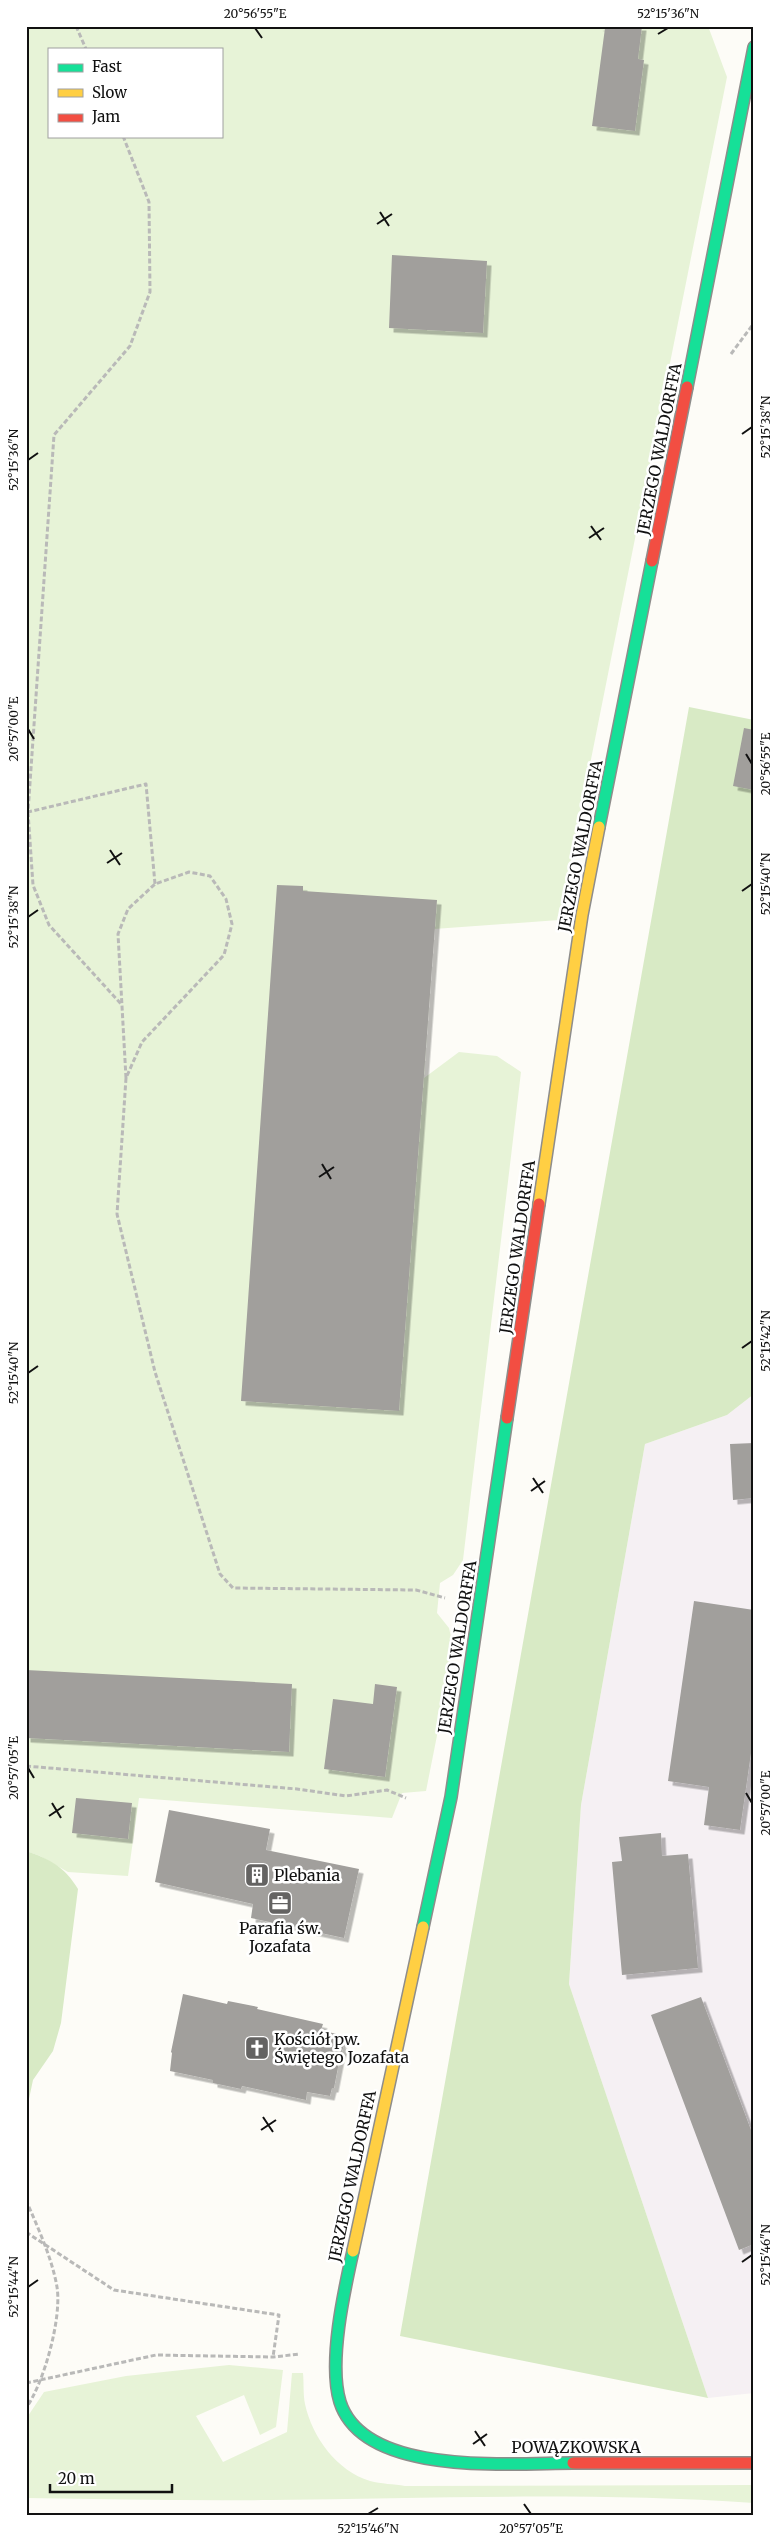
<svg xmlns="http://www.w3.org/2000/svg" width="780" height="2542" font-family="Merriweather,serif">
  <style>
    .industrial { fill: #f5f0f3 }
    .green { fill: #e7f3d7; fill-rule: evenodd }
    .forest { fill: #d8eac5 }
    .building { fill: #a19f9c; filter: url(#shadow) }
    .lines { fill: none; stroke-linecap: round; stroke-linejoin: round }
    .fast-casing { stroke: #8e8d8b; stroke-width: 14 }
    .slow-casing { stroke: #8e8d8b; stroke-width: 14 }
    .jam-casing { stroke: #8e8d8b; stroke-width: 14 }
    .path { stroke: #b9b9b8; stroke-width: 3; stroke-dasharray: 5 2.5; stroke-linecap: butt }
    .fast { stroke: #16e098; stroke-width: 11 }
    .slow { stroke: #ffcf43; stroke-width: 11 }
    .jam { stroke: #f24e42; stroke-width: 11 }
    .ticks { fill: none; stroke: #111; stroke-width: 2 }
    .labels { text-anchor: middle; dominant-baseline: central; stroke-width: 5; stroke-linejoin: round; paint-order: stroke }
    .street-label { font-size: 16px; fill: #111; stroke: #fff }
    .poi-label { font-size: 16px; fill: #111; stroke: #fff; text-anchor: start }
    .neatline { fill: none; stroke: #111; stroke-width: 2 }
    .ticks-label { font-size: 12px; text-anchor: middle; fill: #111 }
  </style>
  <defs>
    <filter id="shadow"><feDropShadow dx="4.5" dy="4.5" stdDeviation="0" flood-color="#0004"/></filter>
  </defs>
  <rect width="100%" height="100%" fill="#fdfcf7"/>
  <path class="industrial" d="M754,1394V2393L708,2398L569,1984L581,1805L645,1444L727,1415Z"/>
  <path class="green" d="M26,26H708L727,77L559,920L434,929L424,1078L459,1052L497,1056L521,1072L463,1560L453,1575L440,1583L437,1613L449,1628L454,1650L426,1791L402,1793L392,1818L139,1798L128,1876L68,1872L40,1856L26,1851ZM49,49H221V136H49Z
    M229,2365L283,2370L276,2427L260,2435L244,2395L196,2416L223,2462L287,2432L292,2373H303C304,2383 303,2394 305,2404C312,2437 337,2471 370,2481C381,2484 394,2484 405,2486L754,2485V2503C593,2492 432,2498 271,2500C190,2501 108,2499 26,2498V2419L44,2392L126,2376Z"/>
  <path class="forest" d="M689,707L754,720V1394L727,1415L645,1444L581,1805L569,1984L708,2398L400,2336Z
    M26,1851C50,1859 65,1867 78,1889L61,2023L53,2051L33,2080L26,2113Z"/>
  <path class="building" d="M598,26H642L638,59L644,60L635,131L592,126L605,28Z
    M392,255L487,261L483,333L389,328Z
    M744,728L754,730V790L733,786Z
    M277,885L303,886V891L437,900L399,1411L241,1401Z
    M754,1443V1498L733,1500L730,1444Z
    M694,1601L754,1610V1732L740,1830L704,1825L709,1787L668,1781Z
    M26,1670L292,1684L289,1752L26,1738Z
    M375,1684L397,1687L385,1777L324,1769L333,1699L373,1704Z
    M76,1798L132,1803L128,1839L72,1833Z
    M169,1810L270,1829L266,1850L359,1869L344,1938L251,1918L253,1904L155,1882Z
    M661,1833L662,1856L688,1854L698,1968L622,1975L612,1862L622,1861L619,1837Z
    M183,1994L227,2004L228,2001L258,2007L257,2009L323,2024L321,2030L344,2036L341,2044L344,2045L340,2057L334,2088H332L330,2096L307,2092L306,2100L242,2086L241,2089L213,2083V2080L170,2071L172,2053L171,2052Z
    M701,1997L754,2138V2244L739,2250L651,2015Z"/>
  <g class="lines">
    <defs>
      <path id="fast" d="M687,387L754,47
        M599,827L652,561
        M423,1927L451,1797L507,1418
        M353,2251C344,2291 328,2363 340,2402C364,2477 511,2463 573,2463"/>
      <path id="slow" d="M539,1204L582,915L599,827
        M353,2251L423,1927"/>
      <path id="jam" d="M652,561L687,387
        M507,1418L539,1204
        M573,2463H754"/>
    </defs>
    <use href="#fast" class="fast-casing"/>
    <use href="#slow" class="slow-casing"/>
    <use href="#jam" class="jam-casing"/>
    <path class="path" d="M76,26L86,49
      M123,136L149,202L150,292L130,346L54,435L28,812L146,784L155,884
      M731,354L754,323
      M28,812L33,885L49,925L122,1005
      M126,1078L118,934L128,909L155,884L189,872L210,876L226,899L232,924L224,955L142,1042L126,1078L117,1214L155,1372L220,1574L233,1588L416,1590L445,1598
      M26,1766L297,1789L346,1796L387,1790L406,1798
      M26,2200C38,2228 52,2258 57,2287C62,2318 44,2383 26,2408
      M26,2232L114,2290L279,2315L273,2357
      M26,2383L156,2355L273,2357L300,2354"/>
    <use href="#fast" class="fast"/>
    <use href="#slow" class="slow"/>
    <use href="#jam" class="jam"/>
  </g>
  <path class="ticks" d="M255,28L262,38M658,34L668,28M380,212L389,226M377,224L392,214M742,434L752,427M28,460L38,453M591,526L601,540M589,538L604,528M28,729L34,739M746,754L752,764M110,850L120,865M107,863L122,853M742,891L752,884M28,917L38,910M322,1164L331,1179M319,1177L334,1167M742,1348L752,1341M28,1373L38,1366M533,1478L543,1493M531,1491L545,1481M28,1768L34,1778M746,1793L752,1803M52,1803L61,1818M49,1816L64,1806M263,2117L273,2132M261,2130L276,2120M742,2262L752,2255M28,2287L38,2280M475,2431L485,2446M473,2444L487,2434M524,2504L531,2514M368,2514L378,2508"/>
  <defs>
    <symbol id="building-square" viewBox="-11 -11 22 22"><rect x="-9" y="-9" width="18" height="18" rx="4" fill="#646362" stroke="#fff"/><path d="M-4-6H4V6H1V3H-1V6H-4ZM-2.5-4.3h1.7v1.8h-1.7ZM.8-4.3h1.7v1.8H.8ZM-2.5-1h1.7V.8h-1.7ZM.8-1h1.7V.8H.8Z" fill="#fff"/></symbol>
    <symbol id="office-square" viewBox="-11 -11 22 22"><rect x="-9" y="-9" width="18" height="18" rx="4" fill="#646362" stroke="#fff"/><path d="M-6-3h4V-5.5h4V-3h4V5H-6ZM-1-4.5V-3h2v-1.5ZM-6 0V1H6V0Z" fill="#fff"/></symbol>
    <symbol id="church-square" viewBox="-11 -11 22 22"><rect x="-9" y="-9" width="18" height="18" rx="4" fill="#646362" stroke="#fff"/><path d="M-1.2-6h2.4v3.5h3.3v2.4h-3.3V6h-2.4V-.1h-3.3v-2.4h3.3Z" fill="#fff"/></symbol>
  </defs>
  <g fill-rule="evenodd">
    <use href="#building-square" x="243" y="1861" width="28" height="28"/>
    <use href="#office-square" x="266" y="1889" width="28" height="28"/>
    <use href="#church-square" x="243" y="2034" width="28" height="28"/>
  </g>
  <g class="labels">
    <g class="street-label">
      <text transform="translate(659 449) rotate(-79)">JERZEGO WALDORFFA</text>
      <text transform="translate(580 846) rotate(-79)">JERZEGO WALDORFFA</text>
      <text transform="translate(517 1247) rotate(-82)">JERZEGO WALDORFFA</text>
      <text transform="translate(457 1647) rotate(-81)">JERZEGO WALDORFFA</text>
      <text transform="translate(352 2176) rotate(-78)">JERZEGO WALDORFFA</text>
      <text x="576" y="2447">POWĄZKOWSKA</text>
    </g>
    <g class="poi-label">
      <text x="274" y="1875">Plebania</text>
      <text x="280" y="1928" text-anchor="middle">Parafia św.<tspan x="280" dy="18">Jozafata</tspan></text>
      <text x="274" y="2039">Kościół pw.<tspan x="274" dy="18">Świętego Jozafata</tspan></text>
    </g>
  </g>
  <rect width="780" height="2542" fill="none" stroke="#ffffff" stroke-width="55"/>
  <rect x="48" y="48" width="175" height="90" fill="#ffffff" stroke="#a0a0a0"/>
  <rect x="58" y="64" width="25" height="8" fill="#16e098" stroke="#a0a0a0"/>
  <text x="92" y="72" font-size="15" fill="#111111">Fast</text>
  <rect x="58" y="89" width="25" height="8" fill="#ffcf43" stroke="#a0a0a0"/>
  <text x="92" y="98" font-size="15" fill="#111111">Slow</text>
  <rect x="58" y="114" width="25" height="8" fill="#f24e42" stroke="#a0a0a0"/>
  <text x="92" y="122" font-size="15" fill="#111111">Jam</text>
  <path d="M50 2484v8h122v-8" fill="none" stroke="#111111" stroke-width="2.5"/>
  <text x="58" y="2484" font-size="15" fill="#111111" stroke="#ffffff" stroke-width="4" paint-order="stroke">20 m</text>
  <rect x="28" y="28" width="724" height="2486" class="neatline"/>
  <g class="ticks-label">
    <text x="255" y="18">20°56'55"E</text>
    <text x="668" y="18">52°15'36"N</text>
    <text transform="translate(766 427) rotate(-90)" y="4">52°15'38"N</text>
    <text transform="translate(14 460) rotate(-90)" y="4">52°15'36"N</text>
    <text transform="translate(14 729) rotate(-90)" y="4">20°57'00"E</text>
    <text transform="translate(766 764) rotate(-90)" y="4">20°56'55"E</text>
    <text transform="translate(766 884) rotate(-90)" y="4">52°15'40"N</text>
    <text transform="translate(14 917) rotate(-90)" y="4">52°15'38"N</text>
    <text transform="translate(766 1341) rotate(-90)" y="4">52°15'42"N</text>
    <text transform="translate(14 1373) rotate(-90)" y="4">52°15'40"N</text>
    <text transform="translate(14 1768) rotate(-90)" y="4">20°57'05"E</text>
    <text transform="translate(766 1803) rotate(-90)" y="4">20°57'00"E</text>
    <text transform="translate(766 2255) rotate(-90)" y="4">52°15'46"N</text>
    <text transform="translate(14 2287) rotate(-90)" y="4">52°15'44"N</text>
    <text x="368" y="2533">52°15'46"N</text>
    <text x="531" y="2533">20°57'05"E</text>
  </g>
</svg>
